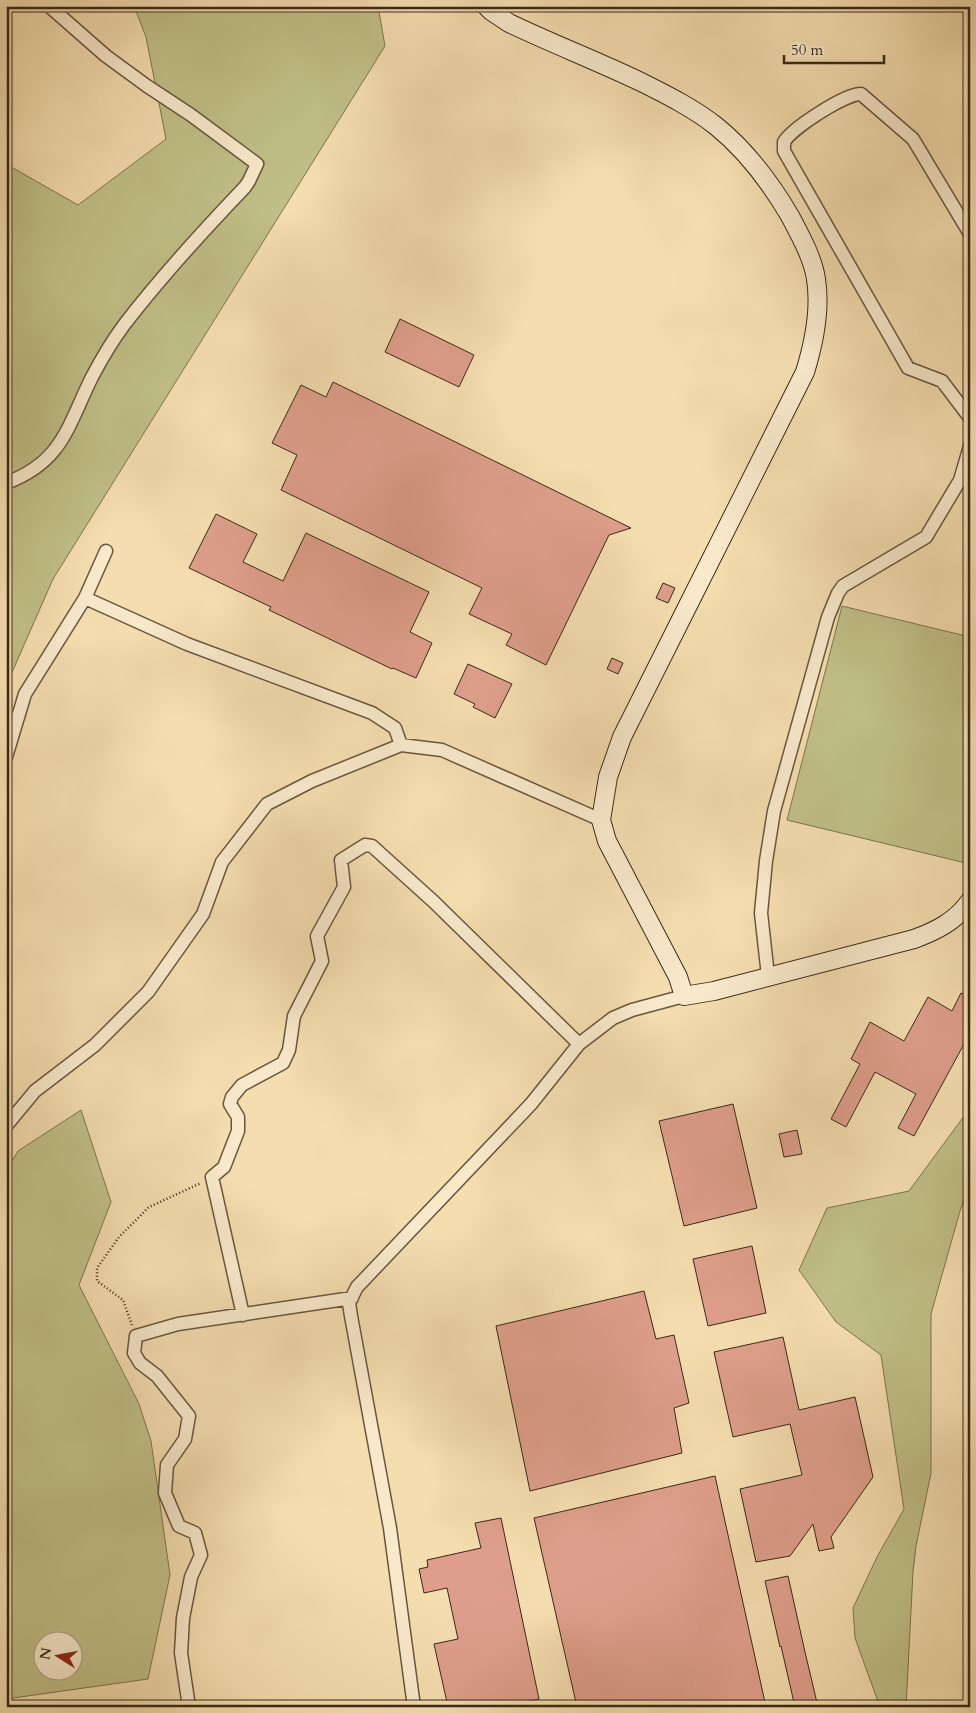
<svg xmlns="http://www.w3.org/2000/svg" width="976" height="1713" font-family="Cardo,serif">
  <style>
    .green { fill: #c0bf87; stroke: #7c7450; fill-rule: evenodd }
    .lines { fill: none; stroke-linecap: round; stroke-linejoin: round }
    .stream { stroke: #787f77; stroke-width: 4 }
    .building { fill: #de9e8b; stroke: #392a18 }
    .lane-casing { stroke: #68573e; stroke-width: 9 }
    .street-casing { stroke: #68573e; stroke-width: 15 }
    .secondary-casing { stroke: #392a18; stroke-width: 20 }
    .path { stroke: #392a18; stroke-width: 2.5; stroke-dasharray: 1 2.5; stroke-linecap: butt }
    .lane { stroke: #f8e9cb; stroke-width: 6 }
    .street { stroke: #f8e9cb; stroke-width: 12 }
    .secondary { stroke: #f8e9cb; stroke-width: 18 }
  </style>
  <rect width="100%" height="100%" fill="#f4ddaf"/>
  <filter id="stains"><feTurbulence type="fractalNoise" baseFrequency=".004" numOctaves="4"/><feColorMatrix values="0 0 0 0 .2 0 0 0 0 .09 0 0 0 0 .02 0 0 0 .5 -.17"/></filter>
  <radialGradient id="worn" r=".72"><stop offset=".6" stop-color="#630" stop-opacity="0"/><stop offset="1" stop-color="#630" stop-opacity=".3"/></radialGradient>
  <path class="green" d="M134,6H378L385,46L53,579L6,686V164L78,205L166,139L146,37Z
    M842,606L970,637V864L787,820Z
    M970,1108V1183L960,1211L931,1314V1473L916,1546L913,1572L906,1707H880L855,1638L853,1608L877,1557L904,1509L881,1355L836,1322L799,1270L827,1208L909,1191Z
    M81,1110L111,1202L79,1285L139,1404L151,1441L170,1575L148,1679L6,1699V1171L18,1151ZM42,1640H72V1670H42Z"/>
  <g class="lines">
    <path class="stream" d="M970,1355L967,1417L970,1440"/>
  </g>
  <path class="building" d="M400,319L474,355L459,387L385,352Z
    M333,382L631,528L609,535L546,665L506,645L512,634L469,614L482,588L281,490L297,455L272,443L301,385L326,397Z
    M216,514L257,534L243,562L283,581L306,533L429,592L410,632L432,643L416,678L393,668L392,669L269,610L271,607L189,568Z
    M663,583L675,588L668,603L656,598Z
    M612,658L623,663L618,674L607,669Z
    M468,664L512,684L495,718L473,707L475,704L454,694Z
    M961,993L970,997V1033L914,1136L898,1128L916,1094L875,1072L846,1127L831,1119L860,1064L851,1059L870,1022L904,1041L928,997L952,1011Z
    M733,1104L757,1208L684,1226L659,1121Z
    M797,1130L802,1154L784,1157L779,1134Z
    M752,1246L766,1313L708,1326L693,1259Z
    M644,1291L656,1339L674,1335L689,1403L674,1408L682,1453L530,1491L496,1326Z
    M783,1337L799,1410L855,1397L873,1477L831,1537L834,1548L819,1551L813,1524L790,1556L756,1562L740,1489L802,1475L790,1424L733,1437L714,1352Z
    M715,1476L766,1707H577L534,1518Z
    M501,1518L539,1699L504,1707H448L434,1644L458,1639L447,1588L424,1593L419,1569L428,1567L427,1560L481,1548L475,1523Z
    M788,1576L805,1652L818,1707H795L781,1646L780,1647L765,1581Z"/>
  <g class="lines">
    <defs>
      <path id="lane" d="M864,7L865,6"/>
      <path id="street" d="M970,234L913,139L861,94C845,94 792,128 784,142V151L908,368L942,381L970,418
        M6,483C63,462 68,425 92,377C101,360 112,341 124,325C160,278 203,231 245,187L249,181L257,164L191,115L147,86L106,56L49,6
        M85,598L187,644L372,713L395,728L401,745
        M6,757L25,694L85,598L106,551
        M768,976L761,913L766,861L774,811L828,617L838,593L843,586L926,537L960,480L970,446
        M6,1126L35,1091L95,1045L148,992L203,914L222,862L267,804L312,781L401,745L442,750L601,820
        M243,1315L212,1177L224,1167L238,1131V1117L230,1104L232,1097L242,1085L283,1063L289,1050L294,1016L322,961L317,936L344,887L341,860L365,845L372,846L434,902L579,1044
        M189,1707L181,1653L183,1618L191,1577L201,1555L195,1533L179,1526L165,1493L167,1465L185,1439L189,1416L157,1376L140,1363L134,1353L136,1336L178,1324L352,1298
        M414,1707L390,1528L351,1316L349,1303L357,1287L531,1104L579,1044L613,1018L632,1010L684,996"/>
      <path id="secondary" d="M486,6L491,11L509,23C553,44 597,61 641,82C667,95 693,108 716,126C747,151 770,182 790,216C800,235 813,258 816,279C821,311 814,343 805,372L622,737L608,777L601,820L607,841L678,977L684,996L714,991L914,939C936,931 956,921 970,901"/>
    </defs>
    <use href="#lane" class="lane-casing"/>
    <use href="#street" class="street-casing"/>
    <use href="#secondary" class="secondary-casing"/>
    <path class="path" d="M132,1325L123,1300L97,1281V1268L119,1237L149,1207L201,1183"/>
    <use href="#lane" class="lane"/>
    <use href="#street" class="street"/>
    <use href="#secondary" class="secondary"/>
  </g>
  <rect width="976" height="1713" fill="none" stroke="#f4ddaf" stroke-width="25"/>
  <rect x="8" y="8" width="961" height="1698" fill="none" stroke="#392a18" stroke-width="2.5"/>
  <rect x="12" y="12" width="951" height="1688" fill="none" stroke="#392a18"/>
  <g transform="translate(58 1656) rotate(281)"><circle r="24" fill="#f8e9cb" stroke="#ac9d83"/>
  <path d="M0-4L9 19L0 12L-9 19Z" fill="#8f2418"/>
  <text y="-8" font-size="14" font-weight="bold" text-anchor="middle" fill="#392a18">N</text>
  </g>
  <path d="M784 55v8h100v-8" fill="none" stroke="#392a18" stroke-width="2.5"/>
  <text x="791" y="55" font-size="15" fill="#392a18" stroke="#f8e9cb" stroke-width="4" paint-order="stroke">50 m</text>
  <rect width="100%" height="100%" filter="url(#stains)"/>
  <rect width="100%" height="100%" fill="url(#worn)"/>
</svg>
